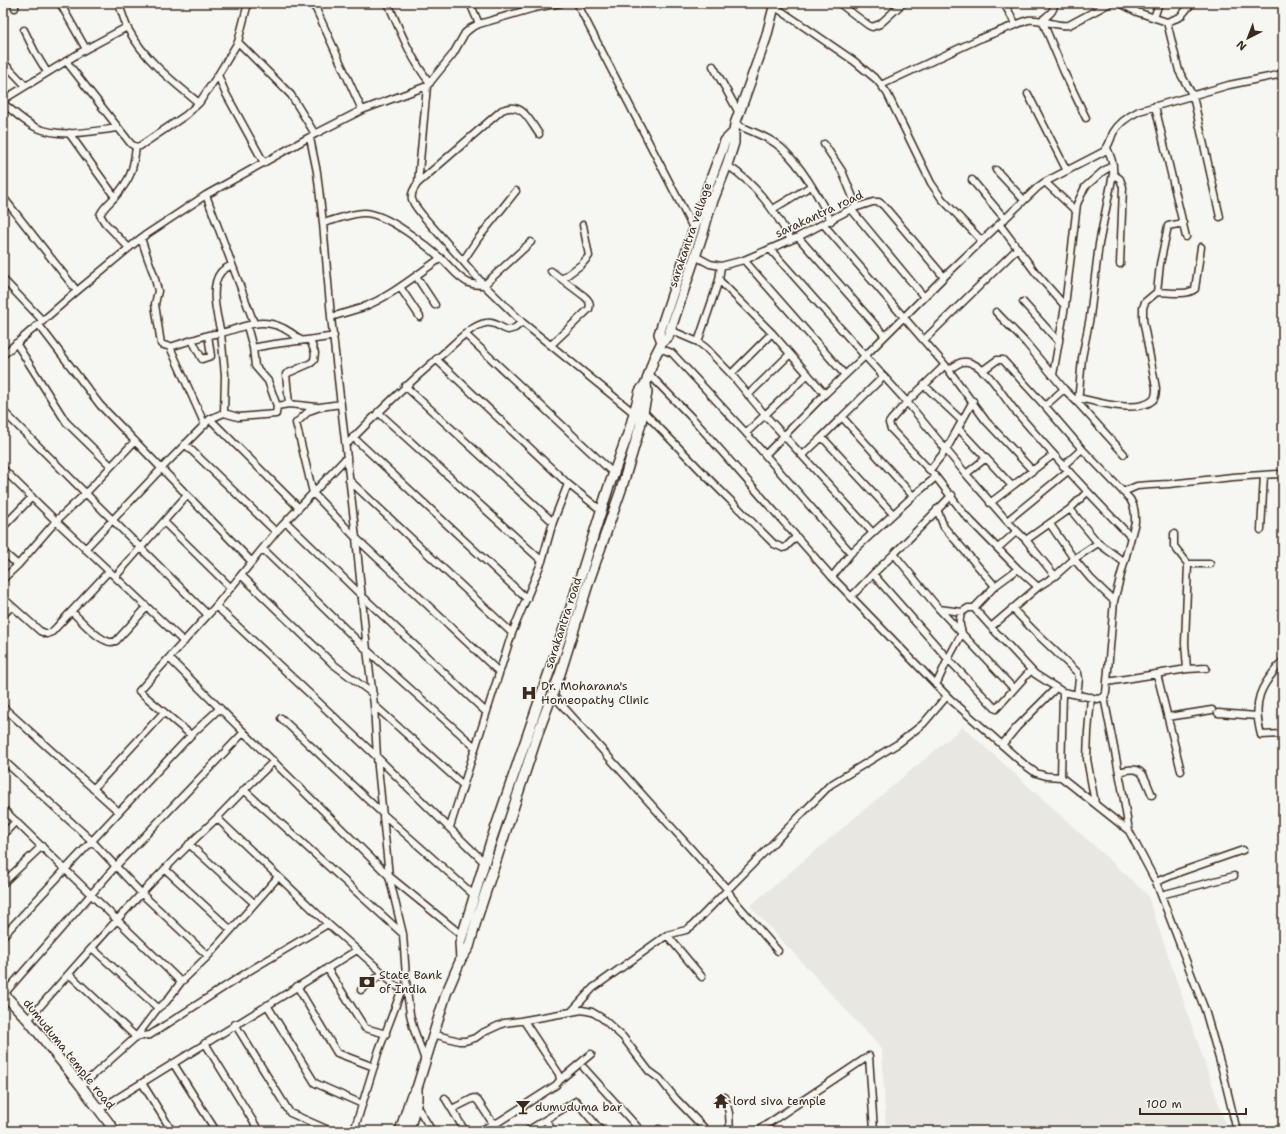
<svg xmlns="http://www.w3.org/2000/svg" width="1286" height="1134" font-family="'Shantell Sans',sans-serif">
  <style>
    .built { fill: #e8e7e2 }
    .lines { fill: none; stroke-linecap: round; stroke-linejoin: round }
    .street-casing { stroke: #3b2a1e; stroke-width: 9 }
    .secondary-casing { stroke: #3b2a1e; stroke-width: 12 }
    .street { stroke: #f6f6f2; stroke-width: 6 }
    .secondary { stroke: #f6f6f2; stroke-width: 9 }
    .labels { text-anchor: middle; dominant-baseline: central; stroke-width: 3; stroke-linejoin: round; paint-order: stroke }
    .street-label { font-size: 12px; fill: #3b2a1e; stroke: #f6f6f2 }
    .poi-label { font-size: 12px; fill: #3b2a1e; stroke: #f6f6f2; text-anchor: start }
  </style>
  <rect width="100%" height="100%" fill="#f6f6f2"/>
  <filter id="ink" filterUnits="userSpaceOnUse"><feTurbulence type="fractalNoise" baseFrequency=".025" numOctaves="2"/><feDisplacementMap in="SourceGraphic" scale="8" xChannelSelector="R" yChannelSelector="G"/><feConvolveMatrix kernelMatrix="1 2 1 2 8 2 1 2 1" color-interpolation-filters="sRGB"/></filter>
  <g filter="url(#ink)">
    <path class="built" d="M963,727L1147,894L1228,1131H886L882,1049L750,906L877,799Z"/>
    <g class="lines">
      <defs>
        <path id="street" d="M15,3V8
          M60,3L86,49
          M118,3C122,11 124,21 128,29C145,60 172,81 199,103
          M311,3L316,9L362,110
          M388,3C400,31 411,59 430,83
          M470,3L479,24
          M577,3L694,230
          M839,3L868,25L872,27L880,24L903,3
          M1004,3L1016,25
          M1053,3C1056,11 1048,15 1042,20L1064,72L1086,118
          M1120,3L1137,12L1167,22L1180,17L1192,3
          M774,6L854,61L877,80L887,93L931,183L942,199L982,241
          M316,9L322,3
          M1154,18L1159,3
          M1167,22L1179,71L1193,96L1220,217
          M24,30L36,54L47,72
          M238,42L291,95L315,134
          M66,61L131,144L136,147L140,146L186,115L199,103L218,75L238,42L248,3
          M3,62L25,85
          M713,66L739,113
          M218,75L225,92L264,163
          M881,85L979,39L1028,20C1043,18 1055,27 1069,25L1110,3
          M1028,94L1067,171
          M3,100L86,49L127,27
          M3,103C13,111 23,121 35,127C61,139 91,131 118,128
          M1155,106L1186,237
          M735,124C748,130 763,135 775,143C797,158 819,197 831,221
          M69,133L115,197
          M539,134C529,120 522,101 502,110L418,183C406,198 413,203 423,216L484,285L522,322L634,413
          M310,138L317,172L323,223L331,317L356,538L367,650L374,705L377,757L389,876L403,934L407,991L410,1014L413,1027L425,1060
          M824,144L842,171L857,207
          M727,165C756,184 775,211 791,240
          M996,170L1024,200
          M1113,174L1120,179L1123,187L1120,264
          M972,180L1005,219
          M1045,182L1076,211
          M418,183L427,86
          M206,195L254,323
          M3,197L77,291
          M773,209L811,186
          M851,209L924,297
          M323,223C336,220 351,213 364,213C387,213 427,246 444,261C452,269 459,279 469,283C474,285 479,285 484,285L531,242
          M824,225L945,365L986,421L1033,471
          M1000,225L1036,273L1065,306
          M798,237L885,336
          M141,238L148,259L154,275L158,291L155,304L161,344L170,347
          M129,248L105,223L100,215C103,208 109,203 114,198C131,179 133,171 136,147
          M770,249L865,356L944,277L1038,187L1045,182L1103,152C1109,147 1110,140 1113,133C1119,122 1129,116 1139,111L1229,85L1283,74
          M695,256L710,264L721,266L744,260L798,237L851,209L873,202H879L884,206L944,277
          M744,260L845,375
          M463,261L477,240L516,191
          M551,271L584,296C589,300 591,303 589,309L551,345
          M416,276L435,305
          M3,279L43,321
          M562,279L582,264L589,256L583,225
          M719,280L772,333L825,394L865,356L907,402L966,474L1007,521L1026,540L1055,576
          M400,287L420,317
          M1157,292C1168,292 1186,296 1195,289L1201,247
          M1023,302L1059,342
          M996,312L1026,343L1064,389L1078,403L1124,454
          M331,317C341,314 351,311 361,308C390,297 415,276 441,258
          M39,325L100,405L252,562
          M247,326L253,348L255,366L268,381L277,406
          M670,330L698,342L706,348L731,374L765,415L873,533
          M465,334L613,473
          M192,340L202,359L211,356L208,335
          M924,340L1018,248
          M698,342L719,280L721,266
          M16,343L66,422L111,466
          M253,348C280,342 307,341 334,336
          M659,348L672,353L746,433L851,553L832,577
          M3,355L77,291L141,238L206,195L315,134L362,110L427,86L453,54L465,33L471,28L479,24L534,8L561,3
          M436,359L568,484L553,522L542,561L512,633L450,827
          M945,365L907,402L891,420L889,423L891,429L936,477L965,515L1018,569L1038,587L1055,576L1074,559L1098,543
          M949,370C956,365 962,359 971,363C990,370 1004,399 1018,414C1054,456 1092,497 1131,537
          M982,371L997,360H1003L1045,406L1082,449L1130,499C1135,507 1135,513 1135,522L1114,601L1106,693L1104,697L1098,699L1063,692L1035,674L991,627L1038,587
          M649,374L694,420L832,577L950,699L1025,765L1036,773L1046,776L1061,777L1129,831
          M731,374L772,333
          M1053,375L1065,306L1077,204L1085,187L1102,172L1113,165
          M924,385L961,420
          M405,386L553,522
          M748,395L790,354
          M1079,398C1097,402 1138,414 1153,400C1156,397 1156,392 1156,388L1143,320V308L1145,302L1157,292L1160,264L1168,226L1183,223
          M1078,403L1082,358L1090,317L1099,244L1113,174C1114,164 1111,157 1107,148
          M289,404L286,374L311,363L314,360L315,353L310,340
          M341,404L320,407L309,411L296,423L313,493L356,538L499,672
          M1045,406L1064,389
          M3,411L208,615
          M643,411L711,481L774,544L783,548L786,547L796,537
          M378,412L542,561
          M224,413L238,417L276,414L277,406L289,404L317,407
          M842,417L884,376
          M210,419L224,413L225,375L221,333C245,327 259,317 283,328C290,332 296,335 301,341
          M205,425L170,347L208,335L221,333C217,317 209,286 221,272C224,269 228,267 232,265
          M958,428L1012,486
          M746,433L808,374
          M353,437L527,599
          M822,437L842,417L913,496
          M185,444L276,532
          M346,445C378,412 411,381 446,351C456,342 472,325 486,323C494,321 500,328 508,330L515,328L522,322
          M765,455L825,394
          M803,455L822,437L893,514
          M1063,466L1082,449
          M3,469L56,521L184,642
          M930,470L946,450L973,401
          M966,474L986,458
          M349,480L512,633
          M568,484L602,511
          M1123,492L1137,486L1150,485L1169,484L1233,477L1278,474L1283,476
          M990,503L1053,455
          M937,509L944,527L995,586
          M1070,509L1098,543L1124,562
          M1007,521L1068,471
          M164,522L231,588
          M286,522L362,596L486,712
          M1050,524L1074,559L1091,579L1114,601
          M3,527L32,497
          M1261,530L1264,475
          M1174,534V546L1188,564L1185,643L1187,669
          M1026,540L1070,509L1087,492
          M998,548L1017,531
          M85,549L161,469L210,419L299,508
          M263,549L367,650L475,747
          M3,552L18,565L56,521L86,493L135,441
          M851,553L913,496L936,477
          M894,554L952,495
          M1188,564H1210
          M873,574L894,554L939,609L1014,689
          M241,575L333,664L373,694
          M115,577L187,495
          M3,579L18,565
          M851,597L873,574L948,659L996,709L1031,670
          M3,598L12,606L3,615
          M12,606L40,631L47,634L52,632L109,571
          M216,606L377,757L485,863
          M974,608L991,627
          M1012,608L1035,632L1078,673L1079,679L1077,695
          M939,609L962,612L968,608H974L995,586L1018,569
          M72,612C81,620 95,637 107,641C110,643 113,642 116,641L147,607
          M169,658L389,876L463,936
          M1283,661C1260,686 1252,701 1261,735L1283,734
          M1157,674L1181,771
          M1107,682L1187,669L1206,668
          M936,685L948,659L962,633C960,626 958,620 962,612
          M552,694L728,890L732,898L778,951
          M1091,697L1088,732L1087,759L1095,803
          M1104,697L1122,788L1129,831L1156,882L1205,1010L1222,1069L1237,1131
          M374,705L463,785
          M3,707L119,812
          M1218,713L1257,716
          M1168,717L1212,710
          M281,718L383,814L475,896
          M191,735L220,708
          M1002,745L1017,727L1056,688
          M3,760L92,841L142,894L208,956
          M274,761L244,790L403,934
          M1119,772C1144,764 1143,775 1152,795
          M1061,777L1063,692
          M93,789L164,712
          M3,809L181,982
          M217,818L244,790
          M3,835L16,821
          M189,844L254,903
          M165,869L231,930
          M1156,882L1180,872L1243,850
          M3,883L42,846
          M1161,895L1234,876
          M667,935L702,977
          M3,936L191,735L139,691L216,606L276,532L347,457
          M92,948L158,1008
          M327,968L365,1028L386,1034
          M69,974L136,1037L150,1035L249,971L328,924L383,973
          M297,986L337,1053L374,1067
          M361,990L383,973L394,985L405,990
          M4,994L115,867L244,732
          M267,1005L315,1083L362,1104
          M571,1012L593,988L667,935L686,930L693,925L830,785L899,743L923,724L947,696
          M28,1020C89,951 149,881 217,818L328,924
          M235,1024L290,1113L331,1131
          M433,1034L459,1041H465L475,1038L482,1033L504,1023L520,1021L571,1012L582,1010L592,1012L602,1018L623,1037L649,1071L660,1079L676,1099L707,1131
          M205,1043L259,1131
          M173,1063L216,1131
          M584,1068L641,1131
          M560,1080L591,1054
          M142,1083L172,1131
          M81,1086L136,1037L158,1008L166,1002L181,982L208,956L278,877
          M725,1097L729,1113L730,1131
          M445,1098L465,1131
          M416,1105L432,1131
          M452,1109L474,1098L478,1101L492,1122L497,1123L556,1085L560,1080L559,1074L524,1021
          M98,1110L357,950
          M546,1120L552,1131
          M354,1131L379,1050L402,989
          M480,1131L495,1123
          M527,1131L576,1101L601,1131
          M658,1131L659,1129
          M757,1131L869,1056L874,1131"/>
        <path id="secondary" d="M662,342L659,334L709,184L725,141L734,132
          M461,959L460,943L491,841L565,626L608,489L630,428L640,391L646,383L654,358L662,342L668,337L703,233L710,208L727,165L734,143V132L735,124L766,38L775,3
          M3,993L28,1020L81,1086L115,1131
          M400,1131L411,1097L417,1088L446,994L461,959L469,947L477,918L539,730L560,674L590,578L621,490L640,427L647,393L646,383
          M409,1131L417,1100V1088"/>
      </defs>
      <use href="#street" class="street-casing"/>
      <use href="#secondary" class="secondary-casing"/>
      <use href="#street" class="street"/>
      <use href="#secondary" class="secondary"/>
    </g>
  </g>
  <defs>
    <symbol id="hospital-bare" viewBox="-9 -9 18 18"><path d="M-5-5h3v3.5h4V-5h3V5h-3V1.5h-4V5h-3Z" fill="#3b2a1e" stroke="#f6f6f2" stroke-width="2.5" paint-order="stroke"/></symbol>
    <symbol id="bank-bare" viewBox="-9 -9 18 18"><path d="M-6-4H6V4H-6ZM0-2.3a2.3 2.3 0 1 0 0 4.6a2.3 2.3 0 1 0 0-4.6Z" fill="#3b2a1e" stroke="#f6f6f2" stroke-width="2.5" paint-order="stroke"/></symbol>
    <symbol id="temple-bare" viewBox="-9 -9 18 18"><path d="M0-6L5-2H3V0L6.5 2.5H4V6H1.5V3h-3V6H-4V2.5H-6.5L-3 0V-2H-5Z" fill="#3b2a1e" stroke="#f6f6f2" stroke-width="2.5" paint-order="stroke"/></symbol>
    <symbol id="bar-bare" viewBox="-9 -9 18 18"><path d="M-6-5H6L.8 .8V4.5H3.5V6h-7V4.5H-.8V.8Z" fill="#3b2a1e" stroke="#f6f6f2" stroke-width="2.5" paint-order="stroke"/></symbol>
  </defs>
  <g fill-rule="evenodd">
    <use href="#hospital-bare" x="518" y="682" width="22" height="22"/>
    <use href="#bank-bare" x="356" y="971" width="22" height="22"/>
    <use href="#temple-bare" x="710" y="1090" width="22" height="22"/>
    <use href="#bar-bare" x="512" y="1096" width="22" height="22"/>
  </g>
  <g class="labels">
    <g class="street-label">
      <text transform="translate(819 214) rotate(-25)">sarakantra road</text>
      <text transform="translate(690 235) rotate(-71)">sarakantra vellage</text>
      <text transform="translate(563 623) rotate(-72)">sarakantra road</text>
      <text transform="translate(69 1054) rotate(51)">dumuduma temple road</text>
    </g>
    <g class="poi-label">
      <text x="541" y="686">Dr. Moharana's<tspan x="541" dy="14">Homeopathy Clinic</tspan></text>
      <text x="379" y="975">State Bank<tspan x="379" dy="14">of India</tspan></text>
      <text x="733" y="1101">lord siva temple</text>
      <text x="535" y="1107">dumuduma bar</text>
    </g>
  </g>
  <rect width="1286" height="1134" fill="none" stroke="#f6f6f2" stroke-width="16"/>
  <rect x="8" y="8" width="1270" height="1118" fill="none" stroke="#3b2a1e" stroke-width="1.5" filter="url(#ink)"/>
  <g transform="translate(1248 38) rotate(222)" stroke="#f6f6f2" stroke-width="3" paint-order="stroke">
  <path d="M0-3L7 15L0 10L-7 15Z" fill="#3b2a1e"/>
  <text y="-6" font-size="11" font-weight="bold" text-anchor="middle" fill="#3b2a1e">N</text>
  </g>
  <path d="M1140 1108v6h106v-6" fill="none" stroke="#3b2a1e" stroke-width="2"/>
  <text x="1146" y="1108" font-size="12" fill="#3b2a1e" stroke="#f6f6f2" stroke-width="3" paint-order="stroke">100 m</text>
</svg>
